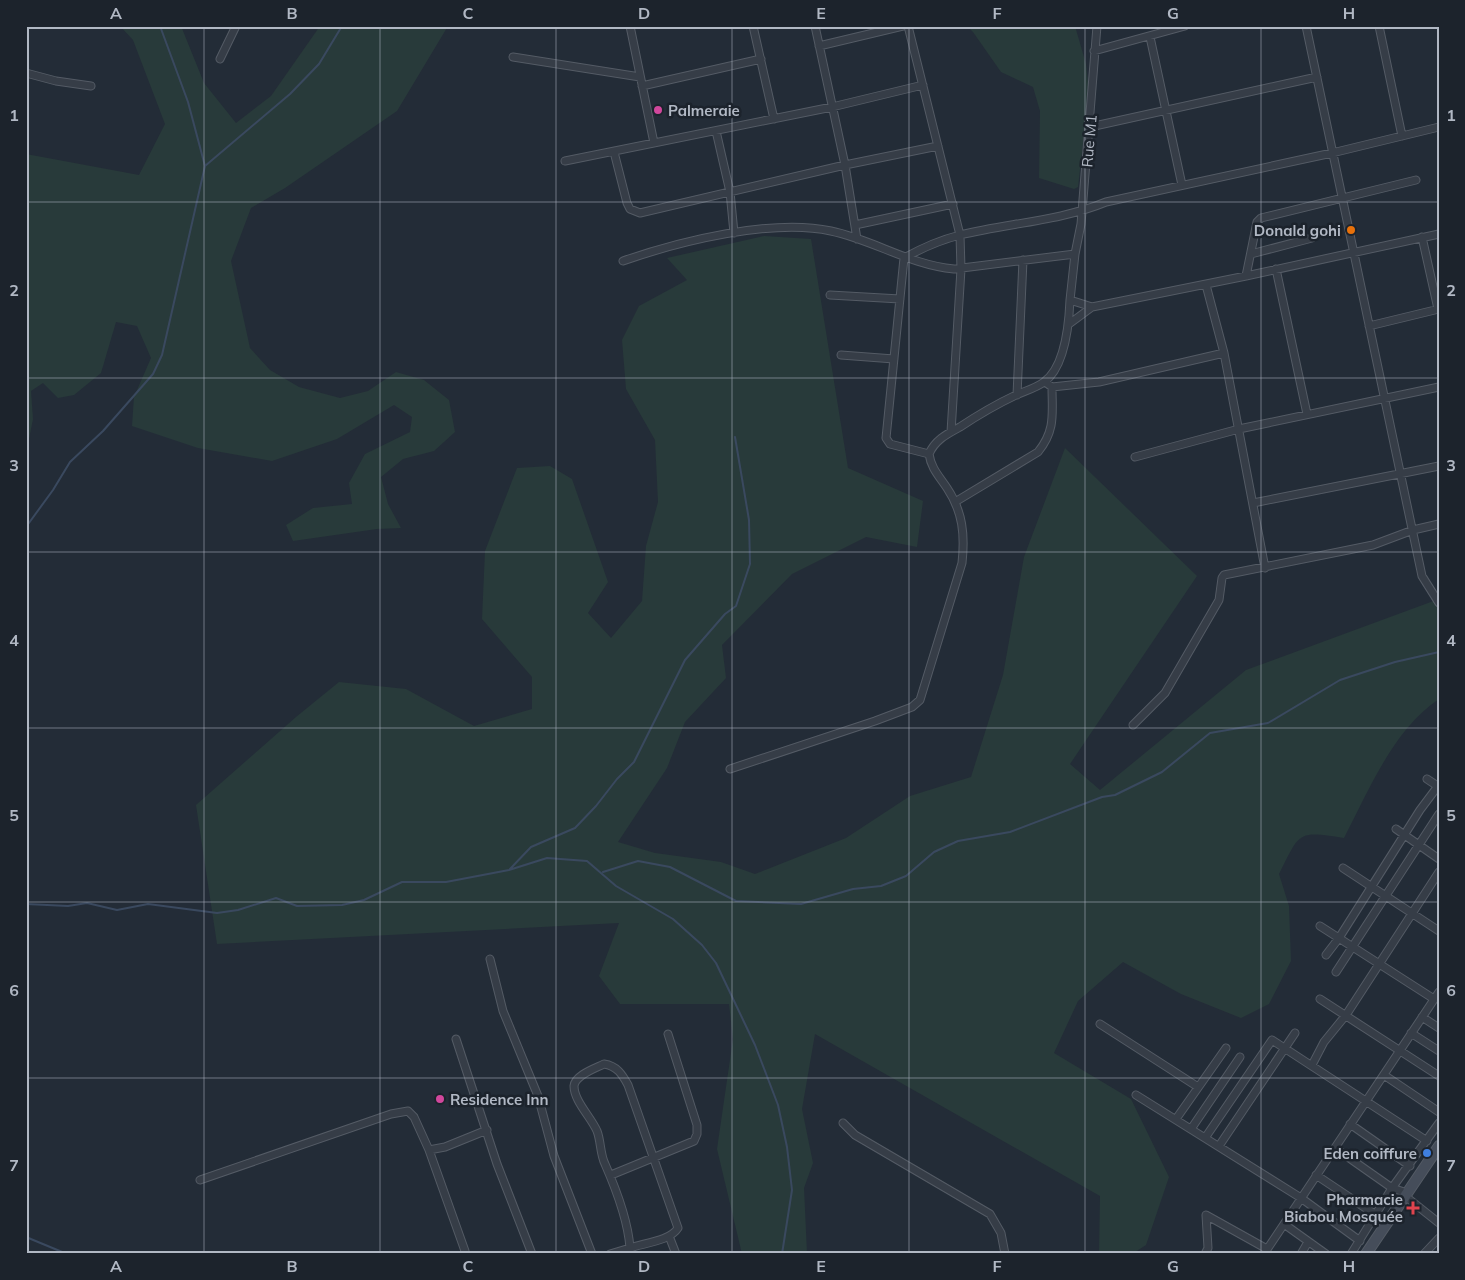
<svg xmlns="http://www.w3.org/2000/svg" width="1465" height="1280" font-family="Mulish,sans-serif">
  <style>
    .green { fill: #283a3a }
    .lines { fill: none; stroke-linecap: round; stroke-linejoin: round }
    .stream { stroke: #3a495f; stroke-width: 2 }
    .minor-casing { stroke: #545b65; stroke-width: 9 }
    .secondary-casing { stroke: #545b65; stroke-width: 12 }
    .minor { stroke: #363d47; stroke-width: 7 }
    .secondary { stroke: #454d5a; stroke-width: 10 }
    .grid { fill: none; stroke: #b1b8c4; stroke-width: 1; stroke-opacity: 0.55 }
    .hotel-dot { fill: #d1479c; stroke: #1c232c; stroke-width: 2 }
    .food-dot { fill: #e8710a; stroke: #1c232c; stroke-width: 2 }
    .shop-dot { fill: #3f7fe0; stroke: #1c232c; stroke-width: 2 }
    .health-dot { fill: #e0444e; stroke: #1c232c; stroke-width: 2 }
    .labels { text-anchor: middle; dominant-baseline: central; stroke-width: 5; stroke-linejoin: round; paint-order: stroke }
    .poi-label { font-size: 15px; font-weight: bold; fill: #b1b8c4; stroke: #1c232c; text-anchor: end }
    .street-label { font-size: 15px; fill: #b1b8c4; stroke: #1c232c }
    .neatline { fill: none; stroke: #b1b8c4; stroke-width: 2 }
    .grid-label { font-size: 16px; text-anchor: middle; font-weight: bold; fill: #b1b8c4 }
  </style>
  <rect width="100%" height="100%" fill="#232c37"/>
  <path class="green" d="M120,26H181L204,83L236,123L271,96L320,26H448L397,111L285,188L251,208L231,261L250,348L270,370L299,387L340,398L368,391L396,372L424,380L449,400L455,432L434,451L403,459L381,477L388,504L401,528L377,529L293,541L286,525L313,508L352,504L349,483L365,454L410,432L412,417L394,405L337,439L272,461L198,448L132,426L134,397L151,358L137,326L116,322L101,373L74,395L58,398L43,383L31,391L33,419L26,454V154L139,175L165,124L133,40Z
    M967,26H1075L1086,64L1089,91L1078,187L1074,189L1039,178L1040,111L1033,87L1001,72L973,32Z
    M764,236L811,239L848,468L923,501L917,547L866,537L792,574L722,645L726,678L685,722L667,768L618,842L655,853L721,862L755,874L846,838L910,796L971,777L1003,675L1024,557L1065,448L1197,576L1070,764L1100,790L1246,670L1439,599V699C1393,730 1369,790 1344,838C1296,830 1300,833 1279,874L1289,906L1291,961L1269,1004L1241,1018L1181,994L1123,962L1078,1001L1054,1053L1131,1099L1169,1177L1146,1245L1132,1254H1099L1100,1196L815,1034L802,1109L813,1163L804,1188L807,1254H742L717,1149L733,1039L729,1004H620L599,976L619,923L217,944L196,805L296,717L339,682L406,689L474,726L532,709V677L482,619L485,551L517,468L550,466L572,479L608,582L588,613L611,638L642,601L646,546L658,502L655,440L626,389L622,340L639,306L687,280L667,258Z"/>
  <g class="lines">
    <path class="stream" d="M160,26L188,102L205,166
      M26,527L53,490L70,462L103,431L153,374L162,355L205,166L290,94L319,64L342,26
      M510,869L531,847L575,828L596,806L617,779L634,762L685,660L725,614L736,606L750,564L749,520L735,437
      M603,872L638,861L670,867L736,901L801,904L853,889L881,886L906,876L934,852L958,841L1010,832L1102,797L1115,795L1162,772L1210,733L1268,723L1340,680L1395,662L1439,652
      M26,904L68,906L87,903L117,910L148,904L217,913L238,910L276,898L297,906L342,905L364,900L402,882H446L509,870L547,858L587,861L616,886L673,919L702,945L716,963L755,1045L778,1105L787,1147L792,1190L782,1254
      M26,1237L67,1254"/>
    <defs>
      <path id="minor" d="M630,26L654,143
        M753,26L774,119
        M815,26L845,165L857,239
        M908,26L960,235L961,269L951,432
        M1097,26L1081,224L1075,254L1070,300L1092,307L1246,276L1439,234
        M1306,26L1422,576L1439,603
        M1379,26L1402,136
        M1150,37L1182,185
        M819,46L903,26
        M1094,51L1185,26
        M513,57L640,77
        M220,59L236,26
        M26,73L56,81L91,86
        M642,86L761,59
        M1090,127L1317,77
        M716,131L730,192L734,233
        M614,152L627,203L630,209L640,213L845,165L938,146
        M565,161L832,107L923,85
        M855,225L953,204
        M1422,237L1438,309
        M1251,254L1312,238
        M623,261C680,241 773,218 831,231C874,240 910,265 954,269L1075,254
        M1276,269L1307,414
        M1246,276L1257,222L1261,218L1416,180
        M1206,285L1224,353L1265,568
        M830,295L900,299
        M1069,324L1092,307
        M1369,326L1439,309
        M841,355L894,359
        M1045,382L1052,387L1099,382L1224,353
        M1017,395L1023,260
        M929,454L890,444L886,438L904,258C922,248 940,240 960,235C1009,223 1060,221 1106,202L1332,153L1439,127
        M1135,457L1239,429L1439,387
        M955,502L1038,452C1056,430 1052,413 1052,387
        M1253,503L1439,466
        M1133,725L1165,693L1219,600L1222,578L1224,575L1373,545L1413,530L1439,524
        M730,769L875,721L912,707L920,700L962,563C965,535 963,512 947,488C939,476 931,468 929,454C935,440 947,434 960,427C978,415 997,404 1016,395C1025,391 1036,388 1044,382C1065,367 1069,323 1070,300
        M1427,779L1439,787
        M1396,829L1439,859
        M1343,868L1439,931
        M1320,926L1434,999
        M1326,955L1339,938L1420,810L1438,786
        M490,959L503,1011L538,1096L554,1156L592,1254
        M1336,972L1439,814
        M1320,999L1439,1076
        M1422,1017L1439,1028
        M1100,1024L1198,1087
        M1411,1033L1439,1051
        M456,1039L497,1164L532,1254
        M604,1064C617,1066 622,1074 628,1085L678,1228C670,1241 644,1243 630,1248C628,1220 616,1189 605,1164C600,1154 601,1141 597,1131C591,1117 574,1101 574,1086C575,1075 596,1068 604,1064Z
        M1312,1065L1324,1042L1346,1015L1439,872
        M1384,1075L1439,1112
        M1136,1095L1301,1198L1360,1241
        M1176,1119L1226,1048
        M843,1123L855,1135L990,1214L1001,1233L1005,1254
        M1350,1124L1410,1166
        M1191,1129L1240,1057
        M1205,1138L1272,1040L1427,1141
        M1219,1146L1295,1033
        M1335,1148L1392,1188L1407,1193
        M429,1150L465,1251
        M611,1175L694,1141L697,1134V1125L668,1034
        M1316,1175L1376,1215
        M200,1180L391,1114L408,1111L414,1117L429,1150L445,1147L487,1130
        M1405,1196L1439,1223
        M1284,1224L1326,1254
        M669,1236L676,1254
        M610,1254L630,1248
        M1205,1254L1208,1248L1206,1215L1267,1249
        M1264,1254L1439,992
        M1301,1254L1308,1242
        M1351,1254L1392,1188L1439,1123
        M1424,1254L1439,1238"/>
      <path id="secondary" d="M1366,1254L1439,1146"/>
    </defs>
    <use href="#minor" class="minor-casing"/>
    <use href="#secondary" class="secondary-casing"/>
    <use href="#minor" class="minor"/>
    <use href="#secondary" class="secondary"/>
  </g>
  <path class="grid" d="M204,26V1254M380,26V1254M556,26V1254M732,26V1254M909,26V1254M1085,26V1254M1261,26V1254M26,202H1439M26,378H1439M26,552H1439M26,728H1439M26,902H1439M26,1078H1439"/>
  <g class="hotel-dot">
    <circle cx="658" cy="110" r="5"/>
    <circle cx="440" cy="1099" r="5"/>
  </g>
  <circle class="food-dot" cx="1351" cy="230" r="5"/>
  <circle class="shop-dot" cx="1427" cy="1153" r="5"/>
  <path class="health-dot" d="M1410.5 1200.5h5v5h5v5h-5v5h-5v-5h-5v-5h5z"/>
  <g class="labels">
    <g class="poi-label">
      <text x="668" y="110" text-anchor="start">Palmeraie</text>
      <text x="1341" y="230">Donald gohi</text>
      <text x="450" y="1099" text-anchor="start">Residence Inn</text>
      <text x="1417" y="1153">Eden coiffure</text>
      <text x="1403" y="1199">Pharmacie<tspan x="1403" dy="17">Biabou Mosquée</tspan></text>
    </g>
    <g class="street-label">
      <text transform="translate(1089 141) rotate(-85)">Rue M1</text>
    </g>
  </g>
  <rect width="1465" height="1280" fill="none" stroke="#1c232c" stroke-width="55"/>
  <rect x="28" y="28" width="1410" height="1224" class="neatline"/>
  <g class="grid-label">
    <text x="116" y="19">A</text>
    <text x="292" y="19">B</text>
    <text x="468" y="19">C</text>
    <text x="644" y="19">D</text>
    <text x="821" y="19">E</text>
    <text x="997" y="19">F</text>
    <text x="1173" y="19">G</text>
    <text x="1349" y="19">H</text>
    <text x="14" y="121">1</text>
    <text x="1451" y="121">1</text>
    <text x="14" y="296">2</text>
    <text x="1451" y="296">2</text>
    <text x="14" y="471">3</text>
    <text x="1451" y="471">3</text>
    <text x="14" y="646">4</text>
    <text x="1451" y="646">4</text>
    <text x="14" y="821">5</text>
    <text x="1451" y="821">5</text>
    <text x="14" y="996">6</text>
    <text x="1451" y="996">6</text>
    <text x="14" y="1171">7</text>
    <text x="1451" y="1171">7</text>
    <text x="116" y="1272">A</text>
    <text x="292" y="1272">B</text>
    <text x="468" y="1272">C</text>
    <text x="644" y="1272">D</text>
    <text x="821" y="1272">E</text>
    <text x="997" y="1272">F</text>
    <text x="1173" y="1272">G</text>
    <text x="1349" y="1272">H</text>
  </g>
</svg>
